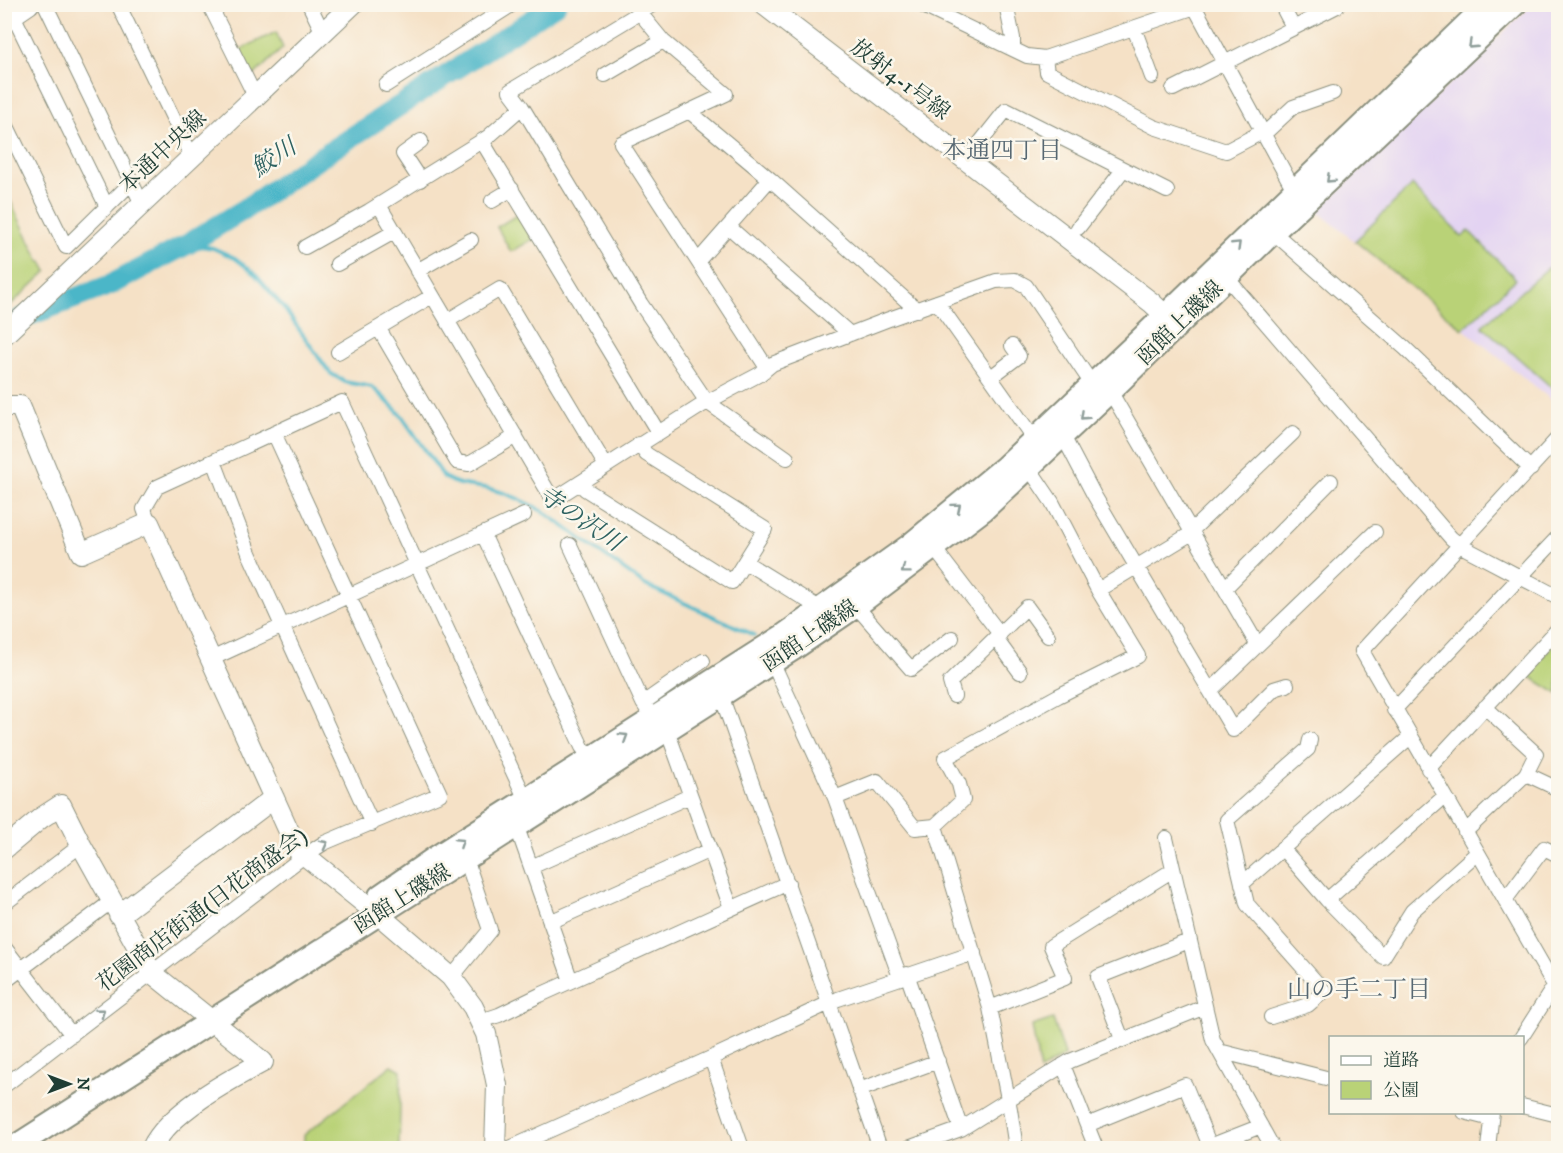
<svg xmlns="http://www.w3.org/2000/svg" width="1563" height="1153" font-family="'IM FELL DW Pica','Noto Serif JP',serif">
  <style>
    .built { fill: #e3d3f2 }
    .green { fill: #b9d277; stroke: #6c8856; stroke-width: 1.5 }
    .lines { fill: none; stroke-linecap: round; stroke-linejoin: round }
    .stream { stroke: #4bb6c8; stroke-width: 4 }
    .river { stroke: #4bb6c8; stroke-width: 21 }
    .street-casing { stroke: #8a8f7d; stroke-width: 16 }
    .secondary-casing { stroke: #8a8f7d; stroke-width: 22 }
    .primary-casing { stroke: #8a8f7d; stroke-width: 26 }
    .street { stroke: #fff; stroke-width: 14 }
    .secondary { stroke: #fff; stroke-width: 20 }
    .primary { stroke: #fff; stroke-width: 22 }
    .oneway { stroke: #8f9e9a }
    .labels { text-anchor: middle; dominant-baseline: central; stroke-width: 5; stroke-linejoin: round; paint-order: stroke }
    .street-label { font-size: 22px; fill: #1f3d34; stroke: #fbf7ec }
    .neighbourhood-label { font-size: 24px; fill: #576872; stroke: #fbf7ec }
    .water-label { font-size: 24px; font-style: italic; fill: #2c6160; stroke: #fbf7ec }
  </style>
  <rect width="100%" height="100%" fill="#fbf7ec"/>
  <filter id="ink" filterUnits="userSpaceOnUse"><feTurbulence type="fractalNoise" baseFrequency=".0167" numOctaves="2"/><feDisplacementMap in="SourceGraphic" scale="12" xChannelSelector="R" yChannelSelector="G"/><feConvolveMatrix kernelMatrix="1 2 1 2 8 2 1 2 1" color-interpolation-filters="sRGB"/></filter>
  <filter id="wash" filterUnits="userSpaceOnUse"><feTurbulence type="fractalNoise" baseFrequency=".008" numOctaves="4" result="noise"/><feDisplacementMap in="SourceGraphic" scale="24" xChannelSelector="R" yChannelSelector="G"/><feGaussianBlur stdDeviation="1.35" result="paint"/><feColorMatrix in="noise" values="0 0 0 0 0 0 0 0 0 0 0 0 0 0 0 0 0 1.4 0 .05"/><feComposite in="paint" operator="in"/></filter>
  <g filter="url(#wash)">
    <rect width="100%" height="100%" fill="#f5e1c6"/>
    <path class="built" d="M1532,5H1558V405L1317,211Z"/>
    <path class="green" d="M276,32L283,48L252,77L239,50Z
      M1412,185L1462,237L1469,231L1516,279L1463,329L1355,241Z
      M4,188L40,262H42L47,271L5,310Z
      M520,213L535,238L511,252L497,227Z
      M1558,259V393L1482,326Z
      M1558,640V694L1526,674Z
      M1053,1019L1065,1055L1040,1071L1032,1026Z
      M392,1065L401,1070L399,1148H304V1135Z"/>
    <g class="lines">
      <path class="stream" d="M188,244L213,248L235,258L254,273L284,308L330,373L345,382L372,387L382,396L401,415L444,477C458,487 474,485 490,489C510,494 527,502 544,512L645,585L754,635"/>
      <path class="river" d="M20,319L110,285L188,244L245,209L327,153L556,4"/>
    </g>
  </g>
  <g filter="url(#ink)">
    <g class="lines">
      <defs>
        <path id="street" d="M45,4L142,204
          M118,4L192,157
          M209,4L256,98
          M309,4L323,33
          M654,4L510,91L522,107L641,304L707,402L787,458
          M919,4L1027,56L1045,58L1195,7
          M1006,4L1013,38V49
          M1193,4L1294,190
          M1281,4L1293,27
          M640,13L663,41L726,94L621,143L767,368
          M13,15L107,207
          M1134,28L1152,77
          M1045,58L1047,72L1154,127L1226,151L1262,132
          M605,75L663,41
          M386,85L513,4
          M1173,89L1337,6
          M690,112L770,179L917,310
          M4,120L66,247L131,183
          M1263,135L1293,107L1333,93
          M482,141L658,432
          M975,149L1006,110L1167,191
          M420,180L403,154L421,141
          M492,201L512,189
          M379,205L553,500L707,402L760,374L772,364L889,319L996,281L1015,280L1026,286L1092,384
          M729,227L850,334
          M1078,228L1123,170
          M1273,232L1405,348L1531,469
          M305,247L369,211L488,137L522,107
          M698,261L770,179
          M337,264L394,232
          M417,271L471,240
          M1227,278L1451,538L1461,546L1558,597
          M937,302L1034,439
          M447,321L500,289L606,466
          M379,329L457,462L469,464L516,436
          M338,352L432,296
          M991,377L1019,356L1012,346
          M1110,391L1257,644
          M1063,436L1094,495L1210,691
          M214,461L249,553L372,824
          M580,483L585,489L732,582L765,529L646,454L639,444
          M149,523L144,509L157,487L342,402L526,800
          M1191,531L1293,433
          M483,534L582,747L590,758
          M570,545L643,703L653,718
          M934,548L1000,634
          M745,562L821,609
          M1225,588L1331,481
          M1098,590L1192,533
          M856,606L911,669L952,638
          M996,639L1020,672
          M770,657L835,798L900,977
          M211,659L524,515
          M1287,685L1274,689L1233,730L1210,691L1375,532
          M721,695L880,1148
          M954,696L950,682L1027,607L1048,636
          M643,703L703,661
          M1394,710L1558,537
          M667,730L731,908
          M1428,769L1558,629
          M1526,774L1558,789
          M835,798L877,781L915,828L935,826L963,800L959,784L945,758L1058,696L1138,656L1098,590L1052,502L1029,468
          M935,826L990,1008L1010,1109L1016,1148
          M1465,832L1526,774L1536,754L1485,707
          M520,836L571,981
          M1166,838L1213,1040L1273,1148
          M1282,848L1327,900L1383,957L1412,911L1477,853
          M531,867L690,796
          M1242,884L1410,737
          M1327,900L1444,797
          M1505,900L1544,848L1558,855
          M4,904L81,845
          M550,922L710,850
          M4,947L72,1035
          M456,972L490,930L469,868
          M907,974L961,1129
          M4,982L112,901
          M1554,985L1362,651L1558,438
          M990,1008L1065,978L1051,946L1173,870
          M1271,1017L1308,1005L1324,991L1247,904L1227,820L1308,749L1310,740
          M481,1021L499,1015L540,995L788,883
          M1521,1038L1551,991L1557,978
          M1122,1039L1098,977L1189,941
          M1219,1051L1330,1079
          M711,1058L742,1148
          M1063,1065L1096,1148
          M4,1086L304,856L324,843L440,794L274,433
          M859,1090L938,1061
          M1522,1106L1558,1115
          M1464,1112L1491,1119
          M1087,1125L1185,1085L1210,1146
          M504,1148H510L711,1058L838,999L974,953
          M908,1148L961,1129L1070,1061L1205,1007
          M1205,1148L1261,1126
          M1488,1148L1492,1112"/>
        <path id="secondary" d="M763,4L1152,303L1175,325
          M4,21L29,4
          M4,335L353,4
          M4,406H20L81,553L149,523L297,849L379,915L451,977L473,1007L486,1034L497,1085L495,1148
          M4,849L41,818L61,805L81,845L152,973L263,1062C229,1080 168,1113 152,1148
          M119,915L274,798"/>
        <path id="primary" d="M380,896L435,858L783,636L909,546L1005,467L1141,339L1488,4
          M13,1148L793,649L856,606L983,510L1110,391L1273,232L1515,4"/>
      </defs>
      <use href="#street" class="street-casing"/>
      <use href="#secondary" class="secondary-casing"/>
      <use href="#primary" class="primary-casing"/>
      <use href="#street" class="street"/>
      <use href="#secondary" class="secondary"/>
      <use href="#primary" class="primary"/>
    </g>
    <defs><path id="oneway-chevron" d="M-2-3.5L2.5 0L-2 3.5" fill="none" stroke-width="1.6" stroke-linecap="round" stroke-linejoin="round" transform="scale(1.5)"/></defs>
    <g class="oneway">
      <use href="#oneway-chevron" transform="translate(1472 45) rotate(137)"/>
      <use href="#oneway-chevron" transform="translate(1330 179) rotate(137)"/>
      <use href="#oneway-chevron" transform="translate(1237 245) rotate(-44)"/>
      <use href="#oneway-chevron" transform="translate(1084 416) rotate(137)"/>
      <use href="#oneway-chevron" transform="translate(957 507) rotate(-40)"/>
      <use href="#oneway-chevron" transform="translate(905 570) rotate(143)"/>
      <use href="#oneway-chevron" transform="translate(624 737) rotate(-32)"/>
      <use href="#oneway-chevron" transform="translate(460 842) rotate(-33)"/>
      <use href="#oneway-chevron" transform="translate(324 844) rotate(-28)"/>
      <use href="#oneway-chevron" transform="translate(101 1012) rotate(-38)"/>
    </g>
  </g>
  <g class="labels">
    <g class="street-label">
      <text transform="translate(900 80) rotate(37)">放射4-1号線</text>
      <text transform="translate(163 152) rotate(-43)">本通中央線</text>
      <text transform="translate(1180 323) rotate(-44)">函館上磯線</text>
      <text transform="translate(810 636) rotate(-34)">函館上磯線</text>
      <text transform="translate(402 899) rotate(-32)">函館上磯線</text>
      <text transform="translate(202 910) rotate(-37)">花園商店街通(日花商盛会)</text>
    </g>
    <g class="neighbourhood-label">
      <text x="1002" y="151">本通四丁目</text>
      <text x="1359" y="990">山の手二丁目</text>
    </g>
    <g class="water-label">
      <text transform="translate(274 158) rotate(-33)">鮫川</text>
      <text transform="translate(580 519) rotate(34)">寺の沢川</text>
    </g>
  </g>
  <rect width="1563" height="1153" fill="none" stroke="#fbf7ec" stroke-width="24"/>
  <rect x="1329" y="1036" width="195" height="78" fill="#fbf7ec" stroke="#a3ada2" stroke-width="1.5"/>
  <rect x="1341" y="1056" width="30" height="9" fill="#ffffff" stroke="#a3ada2" stroke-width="1.5"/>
  <text x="1383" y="1066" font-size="18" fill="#1f3d34">道路</text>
  <rect x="1341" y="1081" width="30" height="18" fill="#b9d277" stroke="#a3ada2" stroke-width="1.5"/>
  <text x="1383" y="1096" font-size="18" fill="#1f3d34">公園</text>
  <g transform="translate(69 1084) rotate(90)" stroke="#fbf7ec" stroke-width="4.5" paint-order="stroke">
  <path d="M0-4.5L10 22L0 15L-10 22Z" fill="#1f3d34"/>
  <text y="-9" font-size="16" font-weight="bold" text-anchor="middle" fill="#1f3d34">N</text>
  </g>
</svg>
